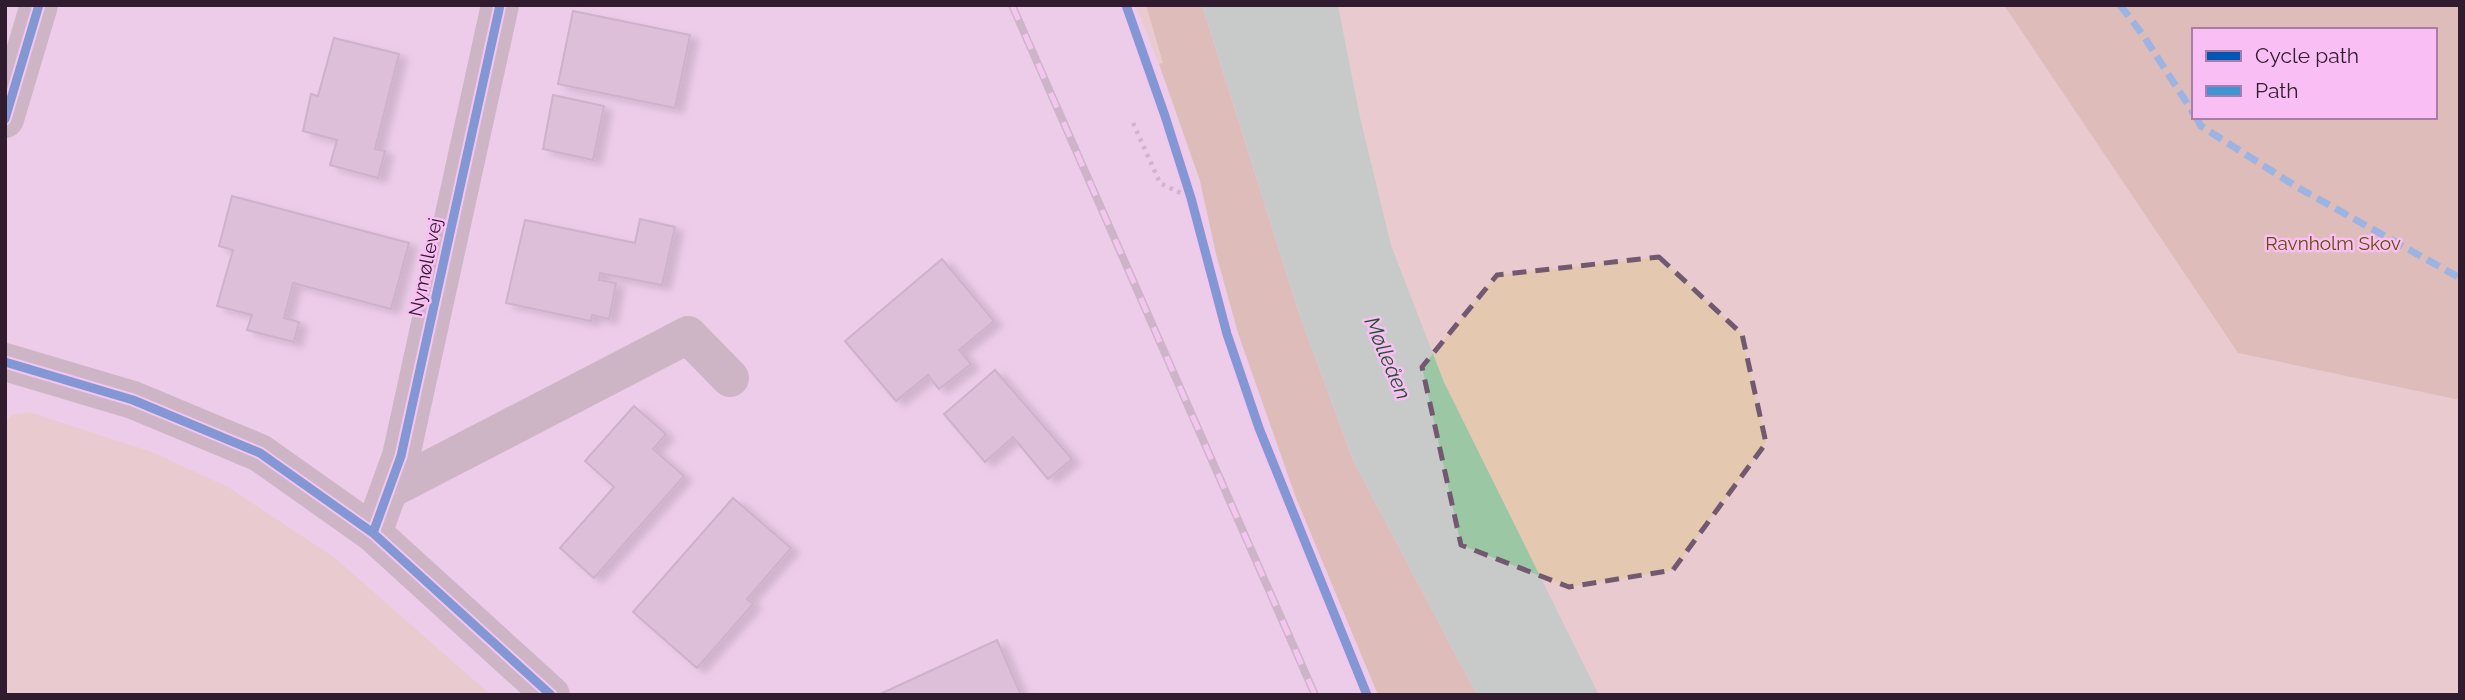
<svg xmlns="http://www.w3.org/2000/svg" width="2465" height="700" font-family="Raleway,sans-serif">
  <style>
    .green { fill: #e5c8b0 }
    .forest { fill: #caa982; fill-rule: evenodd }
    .water { fill: #9cc7a5 }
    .building { fill: #caafc8; stroke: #a890a6; stroke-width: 2; filter: url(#shadow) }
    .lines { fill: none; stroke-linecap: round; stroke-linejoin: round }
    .path { stroke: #ac9aa5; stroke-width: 4.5; stroke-dasharray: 3.5 5; stroke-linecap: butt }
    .minor { stroke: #a7999c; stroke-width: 38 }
    .rail-casing { stroke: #a997a2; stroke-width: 8 }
    .rail { stroke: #f9bff4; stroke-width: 5; stroke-dasharray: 16; stroke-linecap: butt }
    .quiet { stroke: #3d94d7; stroke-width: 7; stroke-dasharray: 14 7; stroke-linecap: butt }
    .cycleway-casing { stroke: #f9bff4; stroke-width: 13 }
    .cycleway { stroke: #0057b8; stroke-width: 9 }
    .marked { fill: none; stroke: #725970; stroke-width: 5; stroke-dasharray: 14 9; stroke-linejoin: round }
    .labels { text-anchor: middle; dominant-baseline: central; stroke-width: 5; stroke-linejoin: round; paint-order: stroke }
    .park-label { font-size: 19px; fill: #654e03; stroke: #f9bff4 }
    .street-label { font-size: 19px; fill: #311b2f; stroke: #f9bff4 }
    .water-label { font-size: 21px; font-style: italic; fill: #1f552d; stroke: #f9bff4 }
  </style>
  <defs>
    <filter id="shadow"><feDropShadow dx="8" dy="4.5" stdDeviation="3.5" flood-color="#0004"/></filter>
  </defs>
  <rect width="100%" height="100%" fill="#eccce9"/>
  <path class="green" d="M1135,5H1146L1163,63L1159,64Z
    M1338,5H2004L2238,353L2460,400V695H1599L1444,382L1391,245L1360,117Z
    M29,412L152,452L228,487L335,558L491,695H5V421L12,415Z"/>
  <path class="forest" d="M1146,5H1202L1299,313L1353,460L1477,695H1378L1296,498L1238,333L1216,254L1200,181L1159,64L1163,63Z
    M2004,5H2460V400L2238,353ZM2194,30H2435V117H2194Z"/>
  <path class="water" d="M1202,5H1338L1360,117L1391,245L1444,382L1599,695H1477L1353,460L1299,313Z"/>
  <path class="building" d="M573,11L690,35L675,108L558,84Z
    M334,38L399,54L375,149L385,151L378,178L330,165L337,140L303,131L311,94L318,96Z
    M553,95L604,106L593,160L543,149Z
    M232,196L409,243L391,309L293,283L284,318L299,322L294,342L247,330L252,315L217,306L233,250L219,246Z
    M640,219L675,227L662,285L600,273L599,280L616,283L609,319L592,315L591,321L506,303L525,220L635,243Z
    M942,259L994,321L959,350L971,364L939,389L928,375L896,401L845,341Z
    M995,370L1072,459L1048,479L1013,437L985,462L944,414Z
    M634,406L666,434L653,449L684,476L594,578L560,548L614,487L585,461Z
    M733,498L791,548L747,599L753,604L697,668L633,612Z
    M997,640L1021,695H878Z"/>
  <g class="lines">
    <path class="path" d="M1133,123L1160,183L1191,198"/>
    <path class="minor" d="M5,119L39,5
      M5,362L133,400L260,453L373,533L551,695
      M389,490L688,335L730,378
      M373,533L401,456L500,5"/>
    <defs>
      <path id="rail" d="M1012,5L1315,695"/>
    </defs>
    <use href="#rail" class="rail-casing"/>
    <use href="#rail" class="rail"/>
    <path class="quiet" d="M2120,5L2143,35L2194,114
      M2196,117L2201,126L2297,187L2460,278"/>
    <defs>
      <path id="cycleway" d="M1126,5L1165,116L1191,198L1227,334L1259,428L1367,695
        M5,119L39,5
        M5,362L133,400L260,453L373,533L551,695
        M373,533L401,456L500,5"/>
    </defs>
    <use href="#cycleway" class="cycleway-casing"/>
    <use href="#cycleway" class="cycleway"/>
  </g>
  <path d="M0 0H2465V700H0ZM1659,257L1742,334L1766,443L1673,570L1569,587L1461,545L1422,367L1497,275Z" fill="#eccce9" fill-opacity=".55" fill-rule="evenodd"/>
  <path class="marked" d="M1659,257L1742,334L1766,443L1673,570L1569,587L1461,545L1422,367L1497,275Z"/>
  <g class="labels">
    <g class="park-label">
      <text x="2333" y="243">Ravnholm Skov</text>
    </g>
    <g class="street-label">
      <text transform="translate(425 267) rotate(-78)">Nymøllevej</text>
    </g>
    <g class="water-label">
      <text transform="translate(1388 358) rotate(67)">Mølleåen</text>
    </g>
  </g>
  <rect width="2465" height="700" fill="none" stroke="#311b2f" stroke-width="14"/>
  <rect x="2192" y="28" width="245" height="91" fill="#f9bff4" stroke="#a97da5" stroke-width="2"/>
  <rect x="2206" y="51" width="35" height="10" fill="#0057b8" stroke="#a97da5" stroke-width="2"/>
  <text x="2255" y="63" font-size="21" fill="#311b2f">Cycle path</text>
  <rect x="2206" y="86" width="35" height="10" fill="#3d94d7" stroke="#a97da5" stroke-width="2"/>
  <text x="2255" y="98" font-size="21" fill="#311b2f">Path</text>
</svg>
